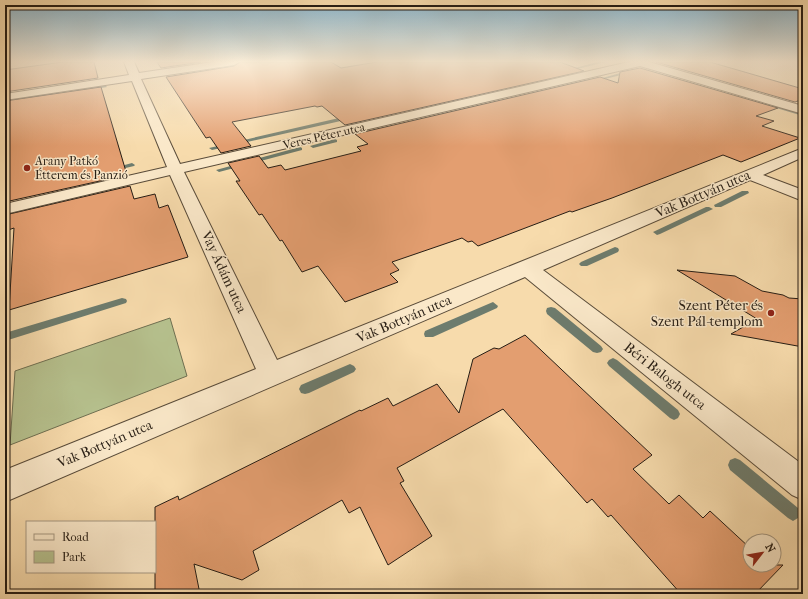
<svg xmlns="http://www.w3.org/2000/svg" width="808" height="599" font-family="'IM FELL French Canon',serif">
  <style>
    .green { fill: #b6c18e; stroke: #6e6f51 }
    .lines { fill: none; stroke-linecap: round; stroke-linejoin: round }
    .stream { fill: #6d7c6e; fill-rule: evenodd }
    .building { fill: #e39e70; stroke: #261d14 }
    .minor-casing { stroke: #5a4c3a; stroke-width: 2 }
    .minor { fill: #fae8c9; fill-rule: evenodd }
    .poi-dot { fill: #8f2418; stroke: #fae8c9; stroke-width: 1.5 }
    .labels { text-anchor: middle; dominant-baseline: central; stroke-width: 3; stroke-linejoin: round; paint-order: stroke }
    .far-street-label { font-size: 12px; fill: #261d14; stroke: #fae8c9 }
    .far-poi-label { font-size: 12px; fill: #261d14; stroke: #fae8c9; text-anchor: start }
    .street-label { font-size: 14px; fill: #261d14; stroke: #fae8c9 }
    .poi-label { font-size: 14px; fill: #261d14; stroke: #fae8c9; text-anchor: end }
  </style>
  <rect width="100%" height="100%" fill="#f7dbac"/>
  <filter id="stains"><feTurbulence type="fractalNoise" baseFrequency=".005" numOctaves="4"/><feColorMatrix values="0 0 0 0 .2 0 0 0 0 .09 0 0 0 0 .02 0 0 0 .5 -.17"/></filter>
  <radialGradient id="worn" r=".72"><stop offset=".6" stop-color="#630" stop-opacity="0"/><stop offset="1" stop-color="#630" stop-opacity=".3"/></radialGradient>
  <path class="green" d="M170,318L187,376L10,445L15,371Z"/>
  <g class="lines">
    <path class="stream" d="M597,62H606L577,69L575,68Z
      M631,70L633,72L601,80L599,79Z
      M105,85L107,87L77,92L74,90Z
      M51,92L54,94L53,95L19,101L16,99Z
      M775,104L803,112V116L773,107V105Z
      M352,115L355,117L354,118L212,150L209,148Z
      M335,139L337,140V142L313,148L310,146Z
      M300,147L302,148V150L219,172L216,170Z
      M132,163L135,165L134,166L113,171L110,169Z
      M742,191H748L749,193L721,207H715L714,205Z
      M706,207H709L713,209L660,234L657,235L653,232Z
      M615,247L618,248L619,250L618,252L587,266H581L579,264L581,262Z
      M122,298L126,299L127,301L126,303L5,341V333Z
      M493,302L498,306L497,308L433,337H425L424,334L425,331Z
      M551,307L555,308L601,346L603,349L601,352L597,353L593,352L547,314L546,311L547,308Z
      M613,358L617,360L678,410L680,414L678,418L674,420L670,418L609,366L607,363L609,360Z
      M350,364L354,366L356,369L354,372L309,393L305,394L301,393L299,389L301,385Z
      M735,458L740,460L798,508L801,513L798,518L793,521L788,518L730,470L728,465L730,460Z"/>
  </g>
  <path class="building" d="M63,62H94L98,78L5,92V70Z
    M157,62H201L161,68Z
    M240,62H331L341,68L377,62H560L584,71L345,125L322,106L317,107L315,106L232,122L251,146L221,153L210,137L206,138L166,77L234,66Z
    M656,62H710L803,89V99L795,102Z
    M640,68L778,108L756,116L774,121L762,126L800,138L741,162L723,155L612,198L572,212L570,211L478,246L472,241L468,242L462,238L392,262L399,270L390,274L398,282L345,302L318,266L302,272L282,240L280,241L262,214L259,215L236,181H240L228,163L259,156L268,168L281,165L285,170L361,151L357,147L368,144L355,134L600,77L618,83L620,72Z
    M101,87L127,175L5,202V101Z
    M130,186L134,199L155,194L159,208L168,205L188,257L9,310L14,228L5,231V215Z
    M677,270L735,276L762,291L783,295L789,298L803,299V347L731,334L757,319Z
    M525,335L652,455L633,469L669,504L679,495L703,518L710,511L750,548V565H783L755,594H681L611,515L608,517L592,499L587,503L503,409L397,468L404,481L400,483L432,536L388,565L360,507L349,513L342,500L253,551L259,570L242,580L194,564L200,594H155V507L178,496L179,500L360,410L361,411L388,398L393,406L437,384L459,413L473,359L494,348L499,349Z"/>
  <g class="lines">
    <defs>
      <path id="minor" d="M124,62H134L139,73L213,62H239L234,65L141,79L180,164L629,62H649L803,106V114L640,66L184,172L277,360L803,148V157L763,175L803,190V201L750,180L543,270L803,465V500L792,495L525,277L5,502V470L256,369L170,175L5,214V204L167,167L132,81L5,100V94L129,75Z"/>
    </defs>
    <use href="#minor" class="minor-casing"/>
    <use href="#minor" class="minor"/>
  </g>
  <linearGradient id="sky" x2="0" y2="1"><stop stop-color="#8ab7cf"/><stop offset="0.42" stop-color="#fbefda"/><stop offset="1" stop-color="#fbefda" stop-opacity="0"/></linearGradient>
  <rect width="808" height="146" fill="url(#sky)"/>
  <g class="poi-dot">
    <circle cx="27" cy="168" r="4"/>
    <circle cx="771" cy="313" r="4"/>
  </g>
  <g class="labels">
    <g class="far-street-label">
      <text transform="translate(324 136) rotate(-13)">Veres Péter utca</text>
    </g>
    <g class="far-poi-label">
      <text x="35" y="161">Arany Patkó<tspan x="35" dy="14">Étterem és Panzió</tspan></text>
    </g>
    <g class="street-label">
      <text transform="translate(703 194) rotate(-23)">Vak Bottyán utca</text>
      <text transform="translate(224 272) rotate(65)">Vay Ádám utca</text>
      <text transform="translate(404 319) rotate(-23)">Vak Bottyán utca</text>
      <text transform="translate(665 376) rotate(38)">Béri Balogh utca</text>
      <text transform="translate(105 444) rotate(-23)">Vak Bottyán utca</text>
    </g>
    <g class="poi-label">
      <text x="763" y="305">Szent Péter és<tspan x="763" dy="16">Szent Pál-templom</tspan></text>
    </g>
  </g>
  <rect width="808" height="599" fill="none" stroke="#f7dbac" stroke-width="20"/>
  <rect x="6" y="6" width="796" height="587" fill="none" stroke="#261d14" stroke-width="2"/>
  <rect x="10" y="10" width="788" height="579" fill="none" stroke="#261d14"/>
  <rect x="26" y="521" width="130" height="52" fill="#fae8c9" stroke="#a59781"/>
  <rect x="34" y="534" width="20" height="6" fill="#fae8c9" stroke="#a59781"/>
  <text x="62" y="541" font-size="12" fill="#261d14">Road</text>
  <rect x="34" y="551" width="20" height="12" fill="#b6c18e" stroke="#a59781"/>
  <text x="62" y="561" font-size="12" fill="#261d14">Park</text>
  <g transform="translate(762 553) rotate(59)"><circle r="19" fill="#fae8c9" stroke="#a59781"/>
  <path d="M0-3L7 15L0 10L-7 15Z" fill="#8f2418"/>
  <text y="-6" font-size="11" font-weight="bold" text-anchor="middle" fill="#261d14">N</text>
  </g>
  <rect width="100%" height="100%" filter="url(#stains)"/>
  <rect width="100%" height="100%" fill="url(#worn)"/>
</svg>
